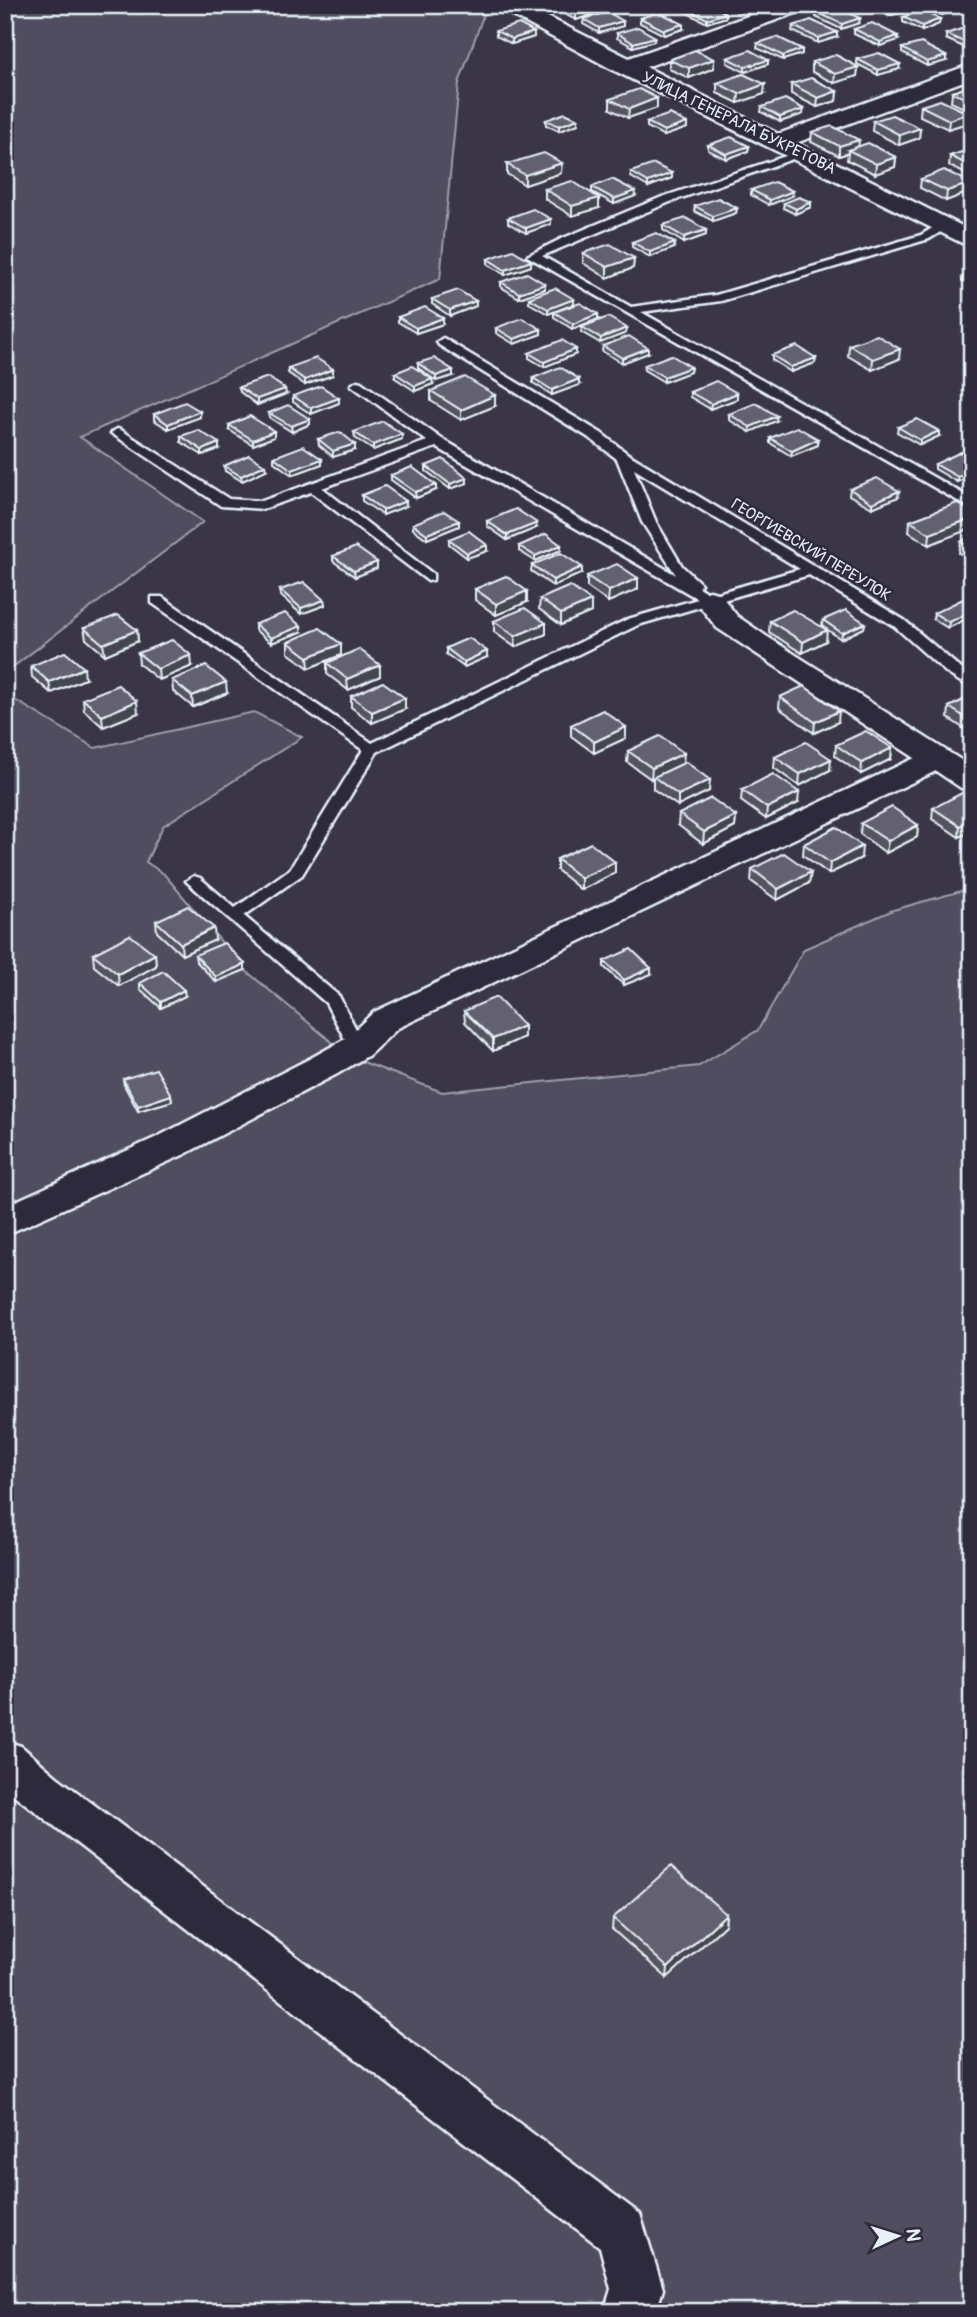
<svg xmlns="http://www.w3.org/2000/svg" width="977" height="2317" font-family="Pangolin,sans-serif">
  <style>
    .green { fill: #504e5f; stroke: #9ca0ac; stroke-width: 2 }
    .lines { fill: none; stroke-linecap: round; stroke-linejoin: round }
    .lane-casing { stroke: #e8f1f8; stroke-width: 5 }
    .street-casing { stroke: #e8f1f8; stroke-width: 5 }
    .lane { fill: #2f2a3d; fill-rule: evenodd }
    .street { fill: #2f2a3d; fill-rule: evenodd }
    .wall { fill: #555361; stroke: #e8f1f8; stroke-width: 2 }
    .shaded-wall { fill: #45444f; stroke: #e8f1f8; stroke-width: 2 }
    .building { fill: #636171; stroke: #e8f1f8; stroke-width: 2 }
    .labels { text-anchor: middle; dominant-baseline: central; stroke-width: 5; stroke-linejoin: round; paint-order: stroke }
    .far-street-label { font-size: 16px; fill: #e8f1f8; stroke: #2f2a3d }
  </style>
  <rect width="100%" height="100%" fill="#3a3648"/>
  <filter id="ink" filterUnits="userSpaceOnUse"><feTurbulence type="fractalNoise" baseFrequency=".0143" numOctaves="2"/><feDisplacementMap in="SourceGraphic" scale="14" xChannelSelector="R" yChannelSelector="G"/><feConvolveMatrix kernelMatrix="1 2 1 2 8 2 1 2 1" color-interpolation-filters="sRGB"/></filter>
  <g filter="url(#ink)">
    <path class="green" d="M5,5H487L459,83L440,279L80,437L203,522L5,673Z
      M5,694L95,748L254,712L302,737L163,826L146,862L164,874L245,970L350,1057L442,1092L699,1066L758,1030L804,949L893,910L972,888V2312H5Z"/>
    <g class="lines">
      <defs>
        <path id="lane" d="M798,152L807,154L670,202L542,256L631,307L716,295L921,235L939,224H947V228L929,239L721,301L641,312L972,499V509L527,256L561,239L662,197Z
          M443,338L601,433L628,454L904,620L972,678V689L948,674L894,626L809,575L638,625L377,752L302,875L244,916L339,996L365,1047L357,1053L349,1047L326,1003L186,881L194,876L200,878L235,908L290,869L363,750L152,603V597H162L372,743L628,619L698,599L436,447L322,488L433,574V580L428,581L311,492L263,509L221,506L111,433L117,429L121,430L229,499L262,501L427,441L351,385L357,381L361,382L442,439L676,575L642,522L617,459L591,439L439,345L437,342ZM634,469L800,569L711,595L698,587L701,584L682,566L656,522Z"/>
        <path id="street" d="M497,5H524L629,58L779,5H810L807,9L646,67L778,134L972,64V78L796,143L972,231V248L617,72L500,9Z
          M710,591L720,594L737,616L766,636L972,767V790L961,788L936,771L398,1028L369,1055L337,1074L183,1155L5,1235V1206L157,1137L311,1058L345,1039L374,1012L915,758L717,628L695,600L700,594Z
          M5,1741L21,1746L57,1777L640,2214L663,2289L656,2312H604L611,2289L600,2247L5,1788Z"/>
      </defs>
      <use href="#lane" class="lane-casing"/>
      <use href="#street" class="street-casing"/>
      <use href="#lane" class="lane"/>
      <use href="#street" class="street"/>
    </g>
    <path class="wall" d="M554,5H597V13L576,20L554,9Z
      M724,5H756L737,12Z
      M867,5H908V10L889,16Z
      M921,5H960L959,9L942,15Z
      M683,7L726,13V17L707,23L683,11Z
      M816,12L860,18L859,23L841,29L816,17Z
      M903,17L940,19L939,24L922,31L903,22Z
      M640,18L683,29L664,35L640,23Z
      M584,19L623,21V26L599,33L583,24Z
      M793,26L837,37L818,43L792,31Z
      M854,29L898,40L880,46L854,34Z
      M496,31L534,37L512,44L496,36Z
      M972,32V51L946,39V34Z
      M617,33L654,41L633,47L617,38Z
      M758,43L802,49V54L783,60L757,48Z
      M902,48L946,61L927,66L902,53Z
      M727,58L768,64L745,72L727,63Z
      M714,59V68L689,78L669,69V60Z
      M857,59L899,69L878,75L857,64Z
      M812,62L858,67L857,76L834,83L812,72Z
      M717,83L764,94L738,103L717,93Z
      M791,84L837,91L836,101L817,107L791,94Z
      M972,87V112L951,102L952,92Z
      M657,98V108L628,118L610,109V99Z
      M921,106L967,123L948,129L920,116Z
      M762,107L803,114L780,122L761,112Z
      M546,120L578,124L559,131L546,125Z
      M873,121L920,128L919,138L899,145L872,131Z
      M647,122L687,128L664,136L647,127Z
      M812,132L896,157L895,167L875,174L847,160L848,153L839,156L811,142Z
      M708,145L749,146L748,151L726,159L708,150Z
      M972,150V177L949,166L950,156Z
      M507,164L561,173L525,185L507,174Z
      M631,172L672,178L648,187L631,177Z
      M921,179L969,192L946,201L920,188Z
      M592,187L635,196L614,204L592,192Z
      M545,189L599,208L572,216L545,199Z
      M751,190L792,196L769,205L751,195Z
      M811,202V207L795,214L783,208L784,203Z
      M695,206L737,208L736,213L713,221L694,211Z
      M508,218L551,219V224L526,233L508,223Z
      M663,225L706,230V235L684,243L663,230Z
      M632,242L675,243L674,248L650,257L632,247Z
      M583,253L634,258L633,268L607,278L583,263Z
      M488,259L531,266L505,275L488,264Z
      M972,273V287L962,282V277Z
      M501,282L545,289L519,298L501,287Z
      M529,298L574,299V304L548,314L529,303Z
      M432,299L476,301V306L450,316L432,304Z
      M554,312L598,319L572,329L554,317Z
      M398,317L443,324L416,333L398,322Z
      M582,327L627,328L626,333L600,343L581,332Z
      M496,328L541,329V334L514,344L496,333Z
      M849,345L899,359L872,370L848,356Z
      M603,346L648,353L622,363L602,351Z
      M529,353L576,354L544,367L529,358Z
      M772,355L816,358L815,363L791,372L772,360Z
      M418,363L453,376L436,381L418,368Z
      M645,365L691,367L690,372L664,382L644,370Z
      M288,368L333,369V375L305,385L288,373Z
      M395,373L433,384L415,391L395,378Z
      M533,378L579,385L552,395L533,383Z
      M239,387L286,394L257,405L240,392Z
      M431,391L495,406L461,420L431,401Z
      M690,392L737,393V399L710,409L690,397Z
      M293,396L339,398V403L311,414L293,402Z
      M200,411V417L168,429L154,420V414Z
      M269,413L310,419V424L292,432L270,418Z
      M729,414L776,421L750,432L729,420Z
      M229,425L274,431V437L253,445L229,430Z
      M898,427L939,436L920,445L897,432Z
      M354,432L402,434V439L373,450L355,438Z
      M181,436L219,449L202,455L181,442Z
      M770,438L818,439V445L791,456L770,443Z
      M318,439L355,444V450L333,457L319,445Z
      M274,457L322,459V464L292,475L274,462Z
      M972,459V476L957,482L935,469V464Z
      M224,466L266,470L242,481L225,471Z
      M426,466L467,478V483L450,489L426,471Z
      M391,475L436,490L416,498L391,480Z
      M850,489L898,497L872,508L849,495Z
      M362,495L406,506L383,515L362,501Z
      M957,503L929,545L909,532L910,521Z
      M487,521L536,528L507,540L487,526Z
      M413,524L459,526L427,539L413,529Z
      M972,536V559L959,553L961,542Z
      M449,539L487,551L467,558L449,544Z
      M519,546L561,550L535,561L519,551Z
      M333,556L377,562V568L355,577L333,561Z
      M532,565L582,567V573L553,586L531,571Z
      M587,576L638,578V589L608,602L587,587Z
      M475,589L527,602L496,615L475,600Z
      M280,590L324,600L325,605L301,614L281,596Z
      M540,599L591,601V612L561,625L539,609Z
      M972,602V616L948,628L933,619L934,613Z
      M823,620L865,623L864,628L841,639L822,626Z
      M494,621L546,623V634L515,647L494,632Z
      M770,621L826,641L802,653L769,632Z
      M255,624L301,632L271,643L255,630Z
      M84,628L137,630L138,641L105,655L86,639Z
      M288,642L341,644V655L309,668L288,653Z
      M446,648L487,657L464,667L446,654Z
      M138,653L192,666L159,680L139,664Z
      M327,663L380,665V676L348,690L327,674Z
      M31,666L85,679L51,693L32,677Z
      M172,680L227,693L193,707L173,691Z
      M351,696L405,709L372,723L351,707Z
      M972,696V734L948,718L949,707Z
      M780,697L838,722L814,733L779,708Z
      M83,699L138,713L103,727L84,710Z
      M571,725L626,727V738L594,753L571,736Z
      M836,745L892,748L891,759L861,774L835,756Z
      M628,751L683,763L709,791L678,806L653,789V778L651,779L627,762Z
      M775,757L830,770L799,786L774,768Z
      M742,790L798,803L766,819L741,801Z
      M972,798V831L959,837L932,819L933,808Z
      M679,814L736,816L735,827L703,844L678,825Z
      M861,823L918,825L917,837L886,853L860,834Z
      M972,842V857L968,855L970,844Z
      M804,844L861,858L829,874L803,855Z
      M557,859L615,862V873L581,890L557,870Z
      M752,869L811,872L809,883L777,900L751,881Z
      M156,921L215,940L182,955L157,932Z
      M93,954H155L156,966L119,986L94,966Z
      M195,955L245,970L216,982L196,961Z
      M604,961L651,974L624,985L604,967Z
      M140,983L185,996L161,1008L140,989Z
      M464,1011L524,1026V1037L493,1051L465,1022Z
      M123,1079L171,1095L172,1101L138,1111L124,1085Z
      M726,1914L725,1925L667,1978L612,1929L613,1918Z"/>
    <path class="shaded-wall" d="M592,5H597V13L576,20V11Z
      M744,5H756L737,12L738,7Z
      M908,5V10L889,16L890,11Z
      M957,5H960L959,9L942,15V10Z
      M726,13V17L707,23V19Z
      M860,18L859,23L841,29L842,24Z
      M940,19L939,24L922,31V26Z
      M623,21V26L599,33V28Z
      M683,24V29L664,35V30Z
      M534,32V37L512,44V39Z
      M837,32V37L818,43V38Z
      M898,36V40L880,46V42Z
      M655,37L654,41L633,47V43Z
      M802,49V54L783,60V56Z
      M946,56V61L927,66V62Z
      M714,59V68L689,78V68Z
      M768,60V64L745,72V67Z
      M900,64L899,69L878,75V70Z
      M858,67L857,76L834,83L835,74Z
      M765,84L764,94L738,103L739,94Z
      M837,91L836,101L817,107L818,98Z
      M657,98V108L628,118L629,109Z
      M804,109L803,114L780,122V117Z
      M968,113L967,123L948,129L949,120Z
      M578,119V124L559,131V126Z
      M687,123V128L664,136V131Z
      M920,128L919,138L899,145L900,135Z
      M859,140L858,149L848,150V153L839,156V146Z
      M749,146L748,151L726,159V154Z
      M896,157L895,167L875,174L876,164Z
      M562,163L561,173L525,185V175Z
      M672,173V178L648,187V182Z
      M971,183L969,192L946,201L947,191Z
      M635,191V196L614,204V199Z
      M793,191L792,196L769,205L770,200Z
      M599,198V208L572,216V206Z
      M811,202V207L795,214L796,209Z
      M737,208L736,213L713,221V216Z
      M551,219V224L526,233V228Z
      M706,230V235L684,243V237Z
      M675,243L674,248L650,257V252Z
      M634,258L633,268L607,278V267Z
      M531,261V266L505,275V270Z
      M545,284V289L519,298V293Z
      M574,299V304L548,314V309Z
      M476,301V306L450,316V310Z
      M598,314V319L572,329L573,324Z
      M443,318V324L416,333V328Z
      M627,328L626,333L600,343L601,338Z
      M541,329V334L514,344V339Z
      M648,348V353L622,363V358Z
      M576,349V354L544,367V362Z
      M900,349L899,359L872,370L873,359Z
      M816,358L815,363L791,372V367Z
      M691,367L690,372L664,382V377Z
      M333,369V375L305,385V380Z
      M453,370V376L436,381V376Z
      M432,379L433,384L415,391V386Z
      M579,379V385L552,395V390Z
      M285,389L286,394L257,405V399Z
      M737,393V399L710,409L711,404Z
      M495,395V406L461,420V410Z
      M339,398V403L311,414V408Z
      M200,411V417L168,429V424Z
      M777,416L776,421L750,432V427Z
      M310,419V424L292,432L291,426Z
      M274,431V437L253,445V440Z
      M939,431V436L920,445V440Z
      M402,434V439L373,450V445Z
      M818,439V445L791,456L792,451Z
      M219,443V449L202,455V450Z
      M355,444V450L333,457V451Z
      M322,459V464L292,475V470Z
      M265,465L266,470L242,481L241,476Z
      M972,471V476L957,482L958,477Z
      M467,478V483L450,489V484Z
      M436,485V490L416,498L415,492Z
      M899,491L898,497L872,508V503Z
      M406,501V506L383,515V510Z
      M972,518V528L929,545L930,534Z
      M459,521V526L427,539V534Z
      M537,523L536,528L507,540V535Z
      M487,545V551L467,558V553Z
      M561,545V550L535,561V556Z
      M377,562V568L355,577L354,571Z
      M582,567V573L553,586V580Z
      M638,578V589L608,602L609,591Z
      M527,591V602L496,615V604Z
      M324,600L325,605L301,614V608Z
      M591,601V612L561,625V614Z
      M972,611V616L948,628L949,622Z
      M546,623V634L515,647V636Z
      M865,623L864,628L841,639L842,633Z
      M301,626V632L271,643V638Z
      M137,630L138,641L105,655L103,644Z
      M827,630L826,641L802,653L803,642Z
      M341,644V655L309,668L308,657Z
      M487,651V657L464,667V662Z
      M191,655L192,666L159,680L158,669Z
      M380,665V676L348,690L347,679Z
      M84,668L85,679L51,693L49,682Z
      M226,682L227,693L193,707L192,696Z
      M405,698V709L372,723V712Z
      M137,701L138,713L103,727L102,716Z
      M839,711L838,722L814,733L815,722Z
      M626,727V738L594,753V742Z
      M892,748L891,759L861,774L862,763Z
      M684,753L683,764L651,779L652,768Z
      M831,759L830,770L799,786L800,774Z
      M710,780L709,791L678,806V795Z
      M799,792L798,803L766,819L767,808Z
      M736,816L735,827L703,844L704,832Z
      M972,820V831L959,837L960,826Z
      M918,825L917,837L886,853L888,841Z
      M862,846L861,858L829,874L830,863Z
      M615,862V873L581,890V878Z
      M811,872L809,883L777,900L778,889Z
      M214,928L215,940L182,955L181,944Z
      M155,954L156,966L119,986L118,974Z
      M245,964V970L216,982V977Z
      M651,968V974L624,985V980Z
      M184,990L185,996L161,1008V1002Z
      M524,1026V1037L493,1051V1039Z
      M171,1095L172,1101L138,1111V1106Z
      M726,1914L725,1925L667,1978L668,1968Z"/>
    <path class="building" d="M565,5H592L576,11Z
      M688,5H711L726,13L707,19L683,7Z
      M877,5H908L890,11Z
      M932,5H957L942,10Z
      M834,6L860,18L842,24L816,12Z
      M921,11L940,19L922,26L903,17Z
      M608,12L623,21L599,28L584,19Z
      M659,12L683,24L664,30L640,18Z
      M811,20L837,32L818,38L793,26Z
      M872,23L898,36L880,42L854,29Z
      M519,24L534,32L512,39L496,31Z
      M638,27L655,37L633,43L617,33Z
      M964,28L972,32V46L946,34Z
      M777,37L802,49L783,56L758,43Z
      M921,43L946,56L927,62L902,48Z
      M695,50L714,59L689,68L669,60Z
      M750,50L768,60L745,67L727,58Z
      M879,53L900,64L878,70L857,59Z
      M836,55L858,67L835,74L812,62Z
      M743,74L765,84L739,94L717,83Z
      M811,78L837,91L818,98L791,84Z
      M970,86L972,87V102L952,92Z
      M639,89L657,98L629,109L610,99Z
      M785,99L804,109L780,117L762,107Z
      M940,100L968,113L949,120L921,106Z
      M565,113L578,119L559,126L546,120Z
      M670,114L687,123L664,131L647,122Z
      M892,115L920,128L900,135L873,121Z
      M832,126L859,140L839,146L812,132Z
      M731,137L749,146L726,154L708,145Z
      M868,143L896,157L876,164L848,150Z
      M970,149L972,150V167L950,156Z
      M544,153L562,163L525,175L507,164Z
      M654,164L672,173L648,182L631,172Z
      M944,170L971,183L947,191L921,179Z
      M612,179L635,191L614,199L592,187Z
      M572,181L599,198L572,206L545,189Z
      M774,182L793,191L770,200L751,190Z
      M799,197L811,202L796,209L784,203Z
      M718,198L737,208L713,216L695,206Z
      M533,209L551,219L526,228L508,218Z
      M686,218L706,230L684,237L663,225Z
      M656,233L675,243L650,252L632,242Z
      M610,244L634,258L607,267L583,253Z
      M513,250L531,261L505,270L488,259Z
      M527,273L545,284L519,293L501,282Z
      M972,273V282L962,277Z
      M555,288L574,299L548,309L529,298Z
      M458,290L476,301L450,310L432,299Z
      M580,303L598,314L573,324L554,312Z
      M425,307L443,318L416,328L398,317Z
      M608,317L627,328L601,338L582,327Z
      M522,318L541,329L514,339L496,328Z
      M877,335L900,349L873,359L849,345Z
      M629,336L648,348L622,358L603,346Z
      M562,340L576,349L544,362L529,353Z
      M797,346L816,358L791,367L772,355Z
      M671,355L691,367L664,377L645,365Z
      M316,358L333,369L305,380L288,368Z
      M434,358L453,370L436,376L418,363Z
      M412,366L432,379L415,386L395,373Z
      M560,367L579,379L552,390L533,378Z
      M268,377L285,389L257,399L239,387Z
      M465,377L495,395L461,410L431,391Z
      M716,381L737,393L711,404L690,392Z
      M321,386L339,398L311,408L293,396Z
      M185,402L200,411L168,424L154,414Z
      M756,403L777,416L750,427L729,414Z
      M288,405L310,419L291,426L269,413Z
      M250,416L274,431L253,440L229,425Z
      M917,419L939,431L920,440L898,427Z
      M383,421L402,434L373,445L354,432Z
      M797,427L818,439L792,451L770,438Z
      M198,430L219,443L202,450L181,436Z
      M340,432L355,444L333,451L318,439Z
      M303,446L322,459L292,470L274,457Z
      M961,452L972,459V471L958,477L935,464Z
      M249,455L265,465L241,476L224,466Z
      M443,459L467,478L450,484L426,466Z
      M412,467L436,485L415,492L391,475Z
      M877,478L899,491L872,503L850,489Z
      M385,486L406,501L383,510L362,495Z
      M957,503L972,512V518L930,534L910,521Z
      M516,509L537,523L507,535L487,521Z
      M444,511L459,521L427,534L413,524Z
      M469,531L487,545L467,553L449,539Z
      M546,534L561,545L535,556L519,546Z
      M972,536V548L961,542Z
      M356,547L377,562L354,571L333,556Z
      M561,553L582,567L553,580L532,565Z
      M617,564L638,578L609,591L587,576Z
      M506,576L527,591L496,604L475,589Z
      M304,582L324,600L301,608L280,590Z
      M570,586L591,601L561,614L540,599Z
      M965,598L972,602V611L949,622L934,613Z
      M525,608L546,623L515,636L494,621Z
      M793,610L827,630L803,642L770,621Z
      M846,610L865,623L842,633L823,620Z
      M285,613L301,626L271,638L255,624Z
      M118,615L137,630L103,644L84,628Z
      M320,628L341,644L308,657L288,642Z
      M469,638L487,651L464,662L446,648Z
      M172,640L191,655L158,669L138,653Z
      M359,649L380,665L347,679L327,663Z
      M65,652L84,668L49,682L31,666Z
      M206,666L226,682L192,696L172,680Z
      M383,682L405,698L372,712L351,696Z
      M118,685L137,701L102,716L83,699Z
      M804,686L839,711L815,722L780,697Z
      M972,696V722L949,707Z
      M603,710L626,727L594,742L571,725Z
      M866,731L892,748L862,763L836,745Z
      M660,736L684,753L652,768L628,751Z
      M806,742L831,759L800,774L775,757Z
      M686,762L710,780L678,795L654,777Z
      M773,774L799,792L767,808L742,790Z
      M964,792L972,798V820L960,826L933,808Z
      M711,798L736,816L704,832L679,814Z
      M892,807L918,825L888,841L861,823Z
      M836,827L862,846L830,863L804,844Z
      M591,843L615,862L581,878L557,859Z
      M784,853L811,872L778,889L752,869Z
      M188,906L214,928L181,944L156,921Z
      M130,935L155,954L118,974L93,954Z
      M224,943L245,964L216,977L195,955Z
      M631,949L651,968L624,980L604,961Z
      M163,971L184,990L161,1002L140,983Z
      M496,997L524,1026L493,1039L464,1011Z
      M156,1069L171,1095L138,1106L123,1079Z
      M671,1866L726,1914L668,1968L613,1918Z"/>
  </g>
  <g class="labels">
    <g class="far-street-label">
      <text transform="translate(739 123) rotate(26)">УЛИЦА ГЕНЕРАЛА БУКРЕТОВА</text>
      <text transform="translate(811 550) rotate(31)">ГЕОРГИЕВСКИЙ ПЕРЕУЛОК</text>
    </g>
  </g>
  <rect width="977" height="2317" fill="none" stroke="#2f2a3d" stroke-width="28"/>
  <rect x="14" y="14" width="949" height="2289" fill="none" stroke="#e8f1f8" stroke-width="2.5" filter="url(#ink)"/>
  <g transform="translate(897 2236) rotate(86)" stroke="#2f2a3d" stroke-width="5" paint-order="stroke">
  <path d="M0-5L12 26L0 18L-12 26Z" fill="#e8f1f8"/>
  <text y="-10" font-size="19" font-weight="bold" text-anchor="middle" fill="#e8f1f8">N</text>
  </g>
</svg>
